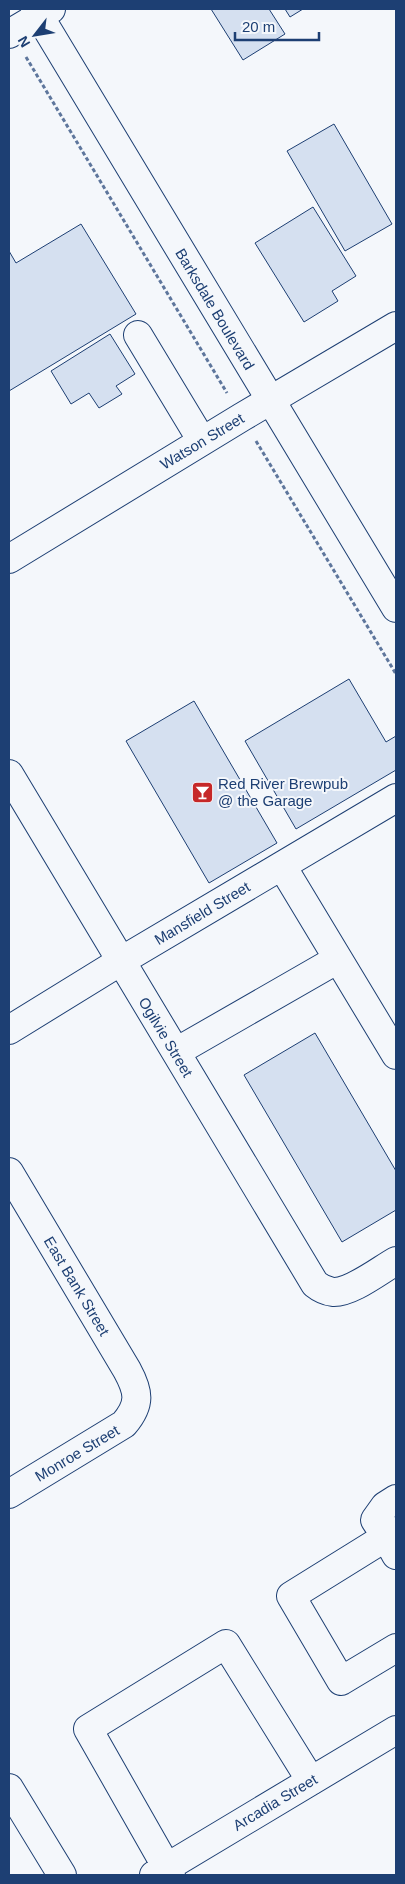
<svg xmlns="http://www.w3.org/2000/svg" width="405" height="1884" font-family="Arial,sans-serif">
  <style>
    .building { fill: #d5e0f0; stroke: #1d3f73 }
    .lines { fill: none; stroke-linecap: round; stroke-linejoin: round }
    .minor-casing { stroke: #1d3f73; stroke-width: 30 }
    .major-casing { stroke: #1d3f73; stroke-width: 30 }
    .path { stroke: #5e769c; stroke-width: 3; stroke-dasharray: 4 2.5; stroke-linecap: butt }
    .minor { stroke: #f4f7fb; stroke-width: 28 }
    .major { stroke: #f4f7fb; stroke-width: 28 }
    .labels { text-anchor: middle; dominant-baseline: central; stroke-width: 4; stroke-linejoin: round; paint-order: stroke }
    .street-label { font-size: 15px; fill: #1d3f73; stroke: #f4f7fb }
    .poi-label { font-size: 15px; fill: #1d3f73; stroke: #f4f7fb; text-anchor: start }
  </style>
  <rect width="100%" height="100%" fill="#f4f7fb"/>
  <path class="building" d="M211,9H269L285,34L243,60Z
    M285,9H303L290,17Z
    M334,124L392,224L345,251L287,151Z
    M313,207L356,276L332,291L338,301L304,322L255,243Z
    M81,224L136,314L9,391V251L16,263Z
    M110,334L135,374L116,386L122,394L99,408L89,393L71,404L51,371Z
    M349,679L386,742L396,736V770L296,829L245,741Z
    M194,701L277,843L209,883L126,741Z
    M315,1033L396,1171V1210L342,1242L244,1075Z"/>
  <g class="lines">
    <defs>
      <path id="minor" d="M9,34L51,9
        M138,335L202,441
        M9,559L242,417L396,326
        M9,774L315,1284C320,1288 326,1291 333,1292C351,1293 380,1270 396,1261
        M282,866L396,1055
        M9,1030L121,961L396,798
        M176,1052L338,959
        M9,1172L127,1370C139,1392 141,1404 124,1424L9,1494
        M396,1499L385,1506L375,1520L386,1537L396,1531
        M396,1555L386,1537L291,1596L341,1681L396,1648
        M9,1788L62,1875
        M154,1875L396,1730
        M171,1875L88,1729L226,1644L311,1781"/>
      <path id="major" d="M35,9L396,608"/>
    </defs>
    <use href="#minor" class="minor-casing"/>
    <use href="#major" class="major-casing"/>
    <path class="path" d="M26,57L227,393
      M256,441L396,674"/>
    <use href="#minor" class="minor"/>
    <use href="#major" class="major"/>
  </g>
  <defs>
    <symbol id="bar-square" viewBox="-11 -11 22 22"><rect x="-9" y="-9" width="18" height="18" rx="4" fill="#c62828" stroke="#f4f7fb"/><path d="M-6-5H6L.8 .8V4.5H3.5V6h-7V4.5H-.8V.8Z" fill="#fff"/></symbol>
  </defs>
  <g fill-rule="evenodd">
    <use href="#bar-square" x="190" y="780" width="25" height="25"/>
  </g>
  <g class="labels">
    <g class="street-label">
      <text transform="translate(215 309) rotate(59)">Barksdale Boulevard</text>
      <text transform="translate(202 441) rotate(-31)">Watson Street</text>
      <text transform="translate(202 913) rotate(-31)">Mansfield Street</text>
      <text transform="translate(166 1037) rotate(59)">Ogilvie Street</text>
      <text transform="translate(77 1286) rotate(59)">East Bank Street</text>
      <text transform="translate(77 1453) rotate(-31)">Monroe Street</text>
      <text transform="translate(275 1802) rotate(-31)">Arcadia Street</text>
    </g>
    <g class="poi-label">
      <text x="218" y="783">Red River Brewpub<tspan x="218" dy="17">@ the Garage</tspan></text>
    </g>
  </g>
  <rect width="405" height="1884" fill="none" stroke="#1d3f73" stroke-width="20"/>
  <g transform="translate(35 35) rotate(239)" stroke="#f4f7fb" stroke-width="4" paint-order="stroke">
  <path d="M0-4L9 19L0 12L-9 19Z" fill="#1d3f73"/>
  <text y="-8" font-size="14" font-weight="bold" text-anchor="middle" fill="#1d3f73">N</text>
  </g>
  <path d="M235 32v8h84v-8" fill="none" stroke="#1d3f73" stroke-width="2.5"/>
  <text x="242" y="32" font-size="15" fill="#1d3f73" stroke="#f4f7fb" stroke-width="4" paint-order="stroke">20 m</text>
</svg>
